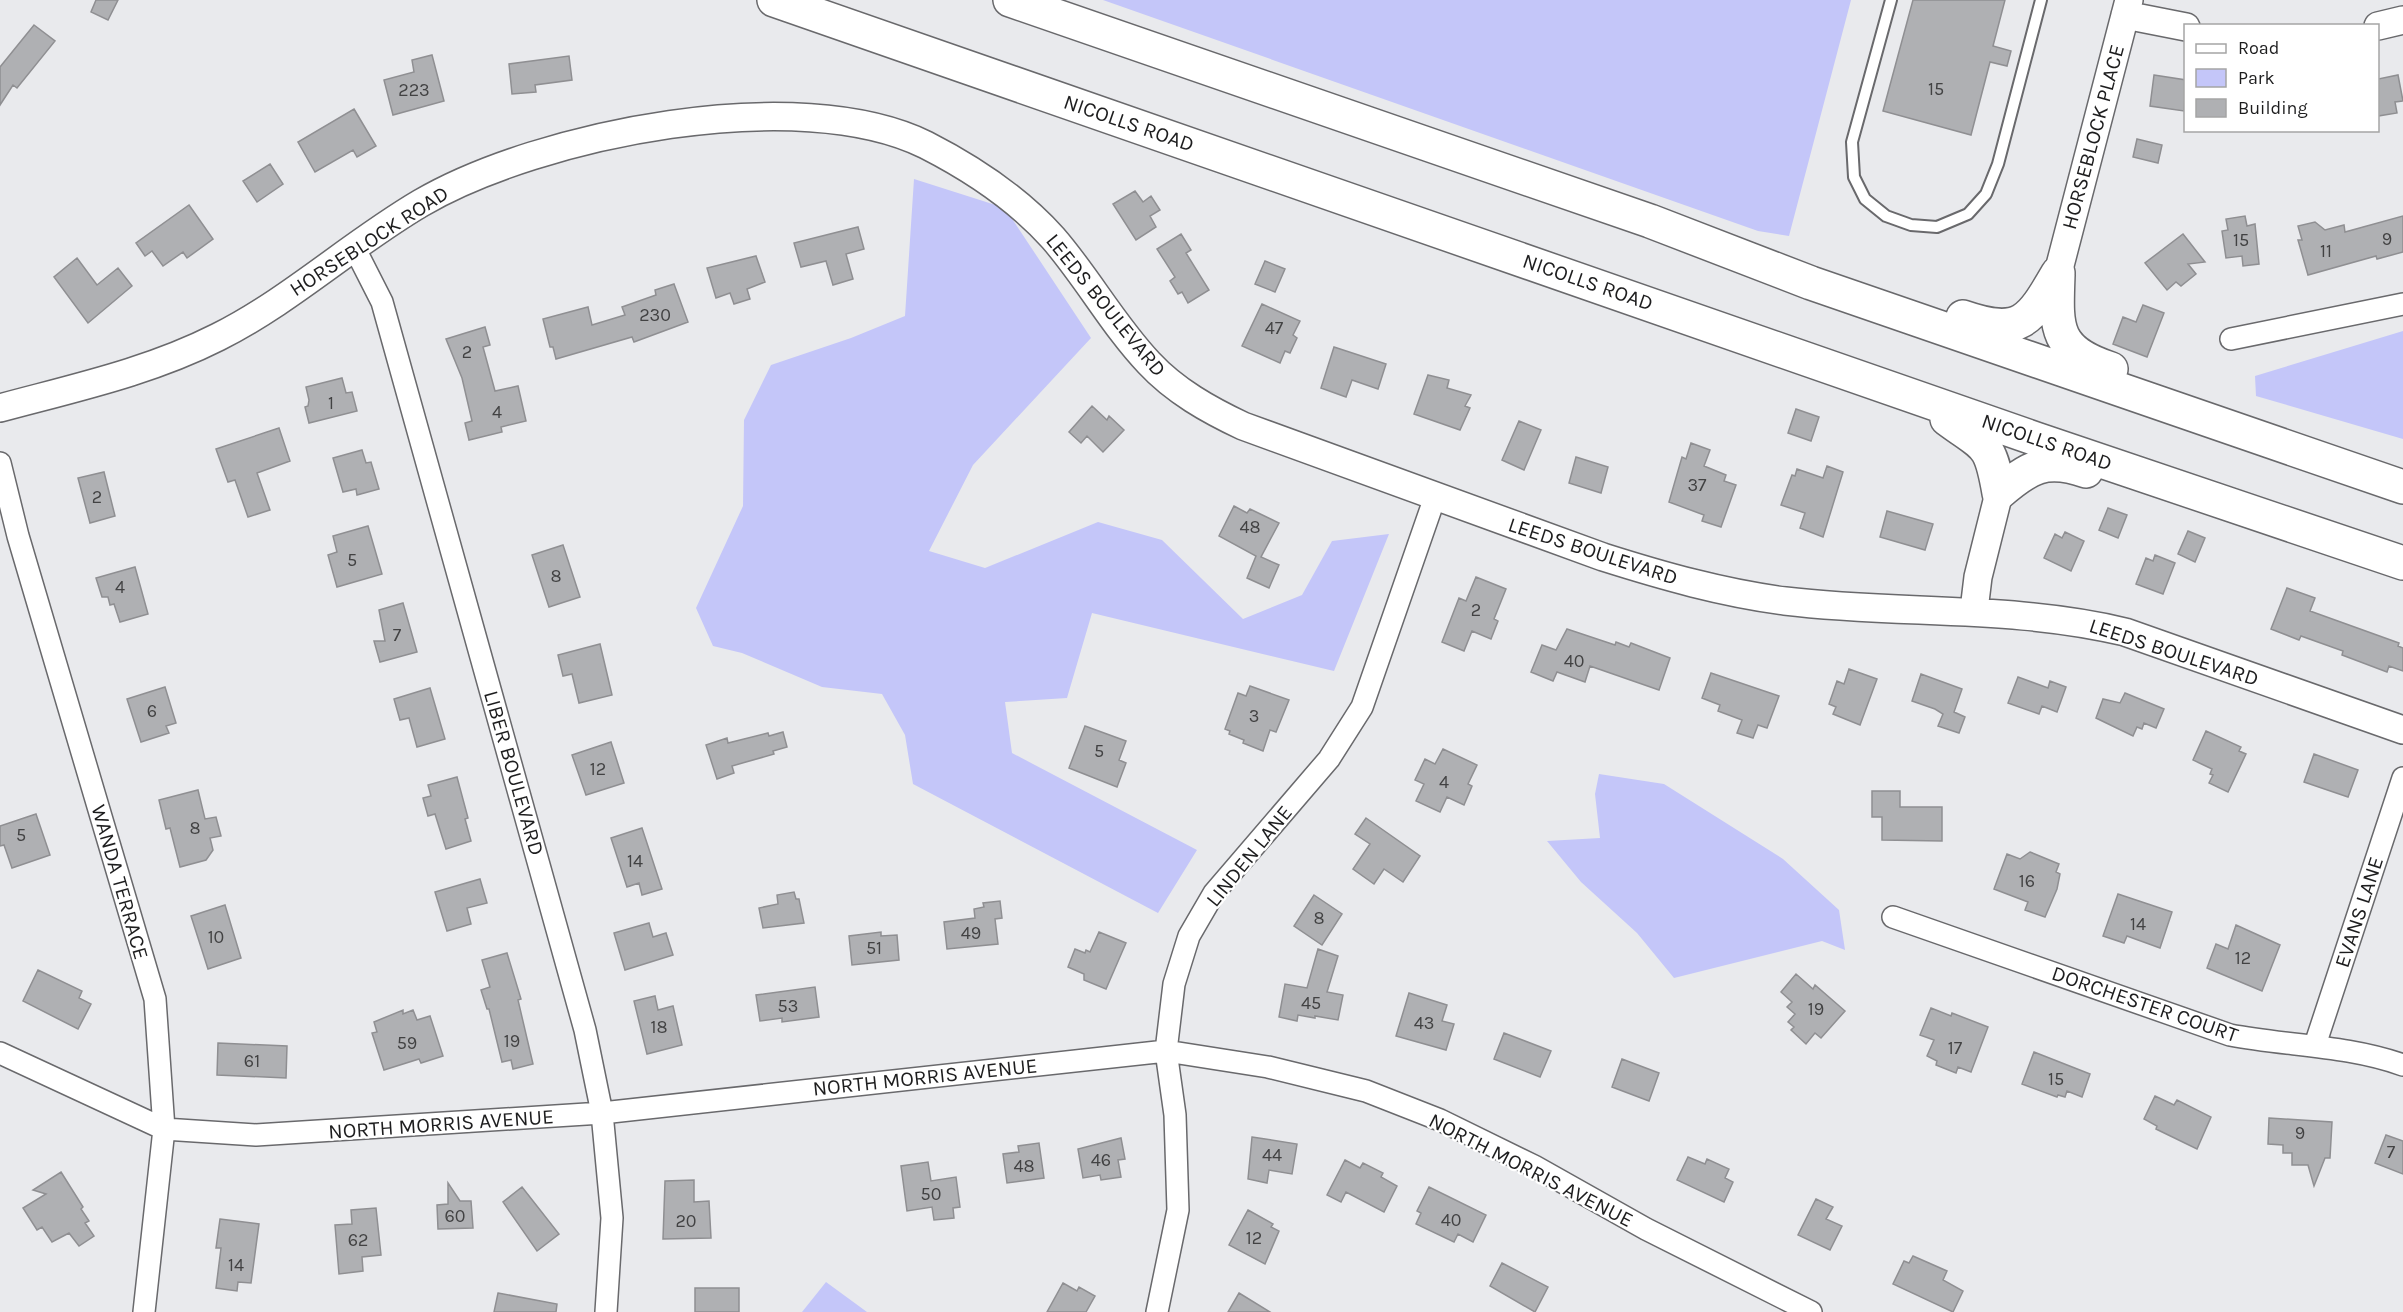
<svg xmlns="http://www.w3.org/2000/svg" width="2403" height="1312" font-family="Karla,sans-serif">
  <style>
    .green { fill: #c4c6f9 }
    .building { fill: #afb0b3; stroke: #8f8f92; stroke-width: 1.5 }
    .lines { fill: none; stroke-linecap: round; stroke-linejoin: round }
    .service-casing { stroke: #69696c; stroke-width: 14 }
    .minor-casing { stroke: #69696c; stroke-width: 24 }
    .tertiary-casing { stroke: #69696c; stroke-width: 30 }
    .trunk-casing { stroke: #69696c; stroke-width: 36 }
    .service { stroke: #fff; stroke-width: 10 }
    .minor { stroke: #fff; stroke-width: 21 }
    .tertiary { stroke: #fff; stroke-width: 27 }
    .trunk { stroke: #fff; stroke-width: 33 }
    .labels { text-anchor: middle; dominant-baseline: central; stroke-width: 4.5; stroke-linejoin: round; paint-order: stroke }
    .number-label { font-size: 18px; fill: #424243 }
    .street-label { font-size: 21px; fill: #1d1d1e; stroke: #fff }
  </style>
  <rect width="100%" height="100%" fill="#e9eaed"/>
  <path class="green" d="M1103,0H1851L1789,236L1758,231Z
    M914,179L1005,208L1091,338L973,465L929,551L985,568L1098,522L1162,540L1243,619L1302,595L1332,541L1389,534L1334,671L1092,613L1067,698L1005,702L1012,753L1197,850L1158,913L913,784L905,735L882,694L822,687L742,653L713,646L696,608L743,506L744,420L771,365L851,338L905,316Z
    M2403,331V439L2256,396L2255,376Z
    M1599,774L1664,784L1783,859L1839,910L1845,950L1822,941L1674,978L1637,933L1581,882L1547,841L1600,838L1595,794Z
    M826,1282L867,1312H802Z"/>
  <path class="building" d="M96,0H118L108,20L91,12Z
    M1913,0H2005L1993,46L2011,51L2007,66L1990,62L1971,135L1883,111Z
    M34,25L55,41L17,88L13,85L0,105V67Z
    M432,55L444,101L393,115L384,80L414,72L412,60Z
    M569,56L572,80L535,85L536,92L512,94L509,64Z
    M2154,75L2186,80L2184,111L2150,106Z
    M2398,75L2403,101L2395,102L2397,113L2378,116V79Z
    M354,109L376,146L357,157L353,150L315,172L298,142Z
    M2137,139L2162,145L2158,163L2133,157Z
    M270,164L283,184L257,202L243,181Z
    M1135,191L1143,202L1151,196L1160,210L1150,216L1156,227L1136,240L1113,204Z
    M189,205L213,239L187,258L183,252L163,266L152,251L145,256L136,243Z
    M2245,216L2247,226L2255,224L2259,264L2243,266L2242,256L2226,258L2222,231L2228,230L2226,219Z
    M2403,216V252L2377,259L2376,256L2308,275L2298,240H2302L2298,226L2315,222L2325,230L2344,225L2345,232Z
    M858,227L864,249L846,254L853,279L833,285L826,261L801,267L794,243Z
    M1181,234L1191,250L1186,253L1209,290L1188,303L1182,292L1178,294L1170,281L1175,277L1157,249Z
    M2183,234L2205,262L2188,264L2196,274L2181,286L2176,282L2167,290L2145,263Z
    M756,256L765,282L747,289L750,299L734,304L730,293L716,298L707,268Z
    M77,258L97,285L118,268L132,286L88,323L54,277Z
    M1265,261L1285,269L1275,292L1255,284Z
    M674,284L688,322L634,342L632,337L556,359L553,347H550L543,319L588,307L592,325L625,315L622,307L656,295L655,290Z
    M1262,304L1300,321L1293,335L1297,338L1290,353L1285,351L1280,363L1242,346Z
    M2143,305L2164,313L2147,357L2113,344L2123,317L2136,322Z
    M485,327L490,345L483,347L495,391L518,386L526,421L501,427L502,432L469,440L465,423L472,421L462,378L446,339Z
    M1334,347L1386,364L1378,389L1352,380L1346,397L1321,388Z
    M1428,375L1449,380L1447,388L1471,395L1465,406L1470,408L1460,430L1414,414Z
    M342,378L346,393L352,392L357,411L309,423L305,407L308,406L309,400L306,387Z
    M1092,406L1107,420L1109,416L1124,430L1103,452L1087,436L1081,443L1069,432Z
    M1796,409L1819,417L1811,441L1788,433Z
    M1519,421L1541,430L1524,470L1502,460Z
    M279,428L290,461L257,473L270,510L248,517L235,480L228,482L216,449Z
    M1691,443L1710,450L1704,466L1726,475L1724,481L1736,485L1721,527L1702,521L1704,515L1669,502L1682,457L1686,459Z
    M362,450L366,463L371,462L379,489L357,495L356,489L343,492L333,458Z
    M1576,457L1608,467L1601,493L1569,483Z
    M1827,466L1843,472L1823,537L1800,528L1805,513L1781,505L1792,475L1795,476L1797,469L1823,478Z
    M104,472L115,516L90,523L78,478Z
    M1234,506L1247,513L1250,509L1279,523L1261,557L1279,565L1269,588L1247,578L1256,556L1219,536Z
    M2108,508L2127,515L2118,538L2099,530Z
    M1887,511L1933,524L1925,550L1880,537Z
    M368,526L382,574L337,587L328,555L337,552L333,536Z
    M2188,531L2205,538L2195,562L2178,554Z
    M2065,532L2084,541L2071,571L2044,558L2055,534L2062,538Z
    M563,545L580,597L549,607L532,555Z
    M2155,555L2175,563L2163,594L2136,584L2146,558L2153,561Z
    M135,567L148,614L120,622L114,604L110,605L108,597H102L96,578Z
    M1476,577L1506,589L1494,619L1498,621L1491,639L1472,631L1464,651L1442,642L1459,598L1466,601Z
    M2287,588L2315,598L2310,611L2399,643L2398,646L2403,648V671L2389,666L2387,672L2342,655L2343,651L2301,636L2299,640L2271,629Z
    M403,603L417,652L380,662L374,641H385L379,610Z
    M1567,629L1615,645L1616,642L1629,647L1631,643L1670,658L1659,690L1590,666L1585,682L1557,672L1553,681L1531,672L1542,645L1556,650Z
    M600,644L612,695L579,703L572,674L563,676L558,655Z
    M1849,669L1877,679L1860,725L1833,714L1836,707L1829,704L1837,681L1844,684Z
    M1711,673L1779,696L1767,728L1758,725L1753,738L1737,733L1742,720L1718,711L1720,705L1702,698Z
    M1921,674L1962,689L1954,712L1965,717L1959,733L1938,726L1943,714L1935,709L1912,701Z
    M2018,677L2048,688L2050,681L2066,687L2057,712L2042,706L2039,714L2008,703Z
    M1250,686L1289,700L1276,732L1270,730L1263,751L1243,743L1244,740L1229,734L1230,731L1225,729L1238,693L1246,696Z
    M165,687L176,723L166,726L169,733L141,742L127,699Z
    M430,688L445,739L417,747L409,718L400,720L394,699Z
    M2125,693L2164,709L2156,728L2144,723L2142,729L2137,727L2133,736L2096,718L2103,699L2120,703Z
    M1085,726L1126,741L1119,760L1126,763L1117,787L1069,768Z
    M2206,731L2241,747L2239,751L2246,754L2228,792L2209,783L2213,775L2210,774L2212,769L2193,760Z
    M783,732L787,747L773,751L774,754L732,766L734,773L717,779L706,745L727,738L728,743L768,733L769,736Z
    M611,742L624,783L586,795L572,755Z
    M1443,749L1477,765L1468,784L1472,786L1464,805L1447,797L1440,812L1416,801L1424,784L1415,780L1425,759L1435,764Z
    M2314,754L2358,770L2348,797L2304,782Z
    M457,777L468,818L465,819L471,841L446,849L435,814L428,816L423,798L431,796L428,785Z
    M198,790L205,819L216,817L221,836L210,838L213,850L206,860L180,867L170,828L166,829L159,800Z
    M1872,791H1900V807H1942V841L1882,840V817H1872Z
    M36,814L50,855L12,868L4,845L0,846V826Z
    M1366,818L1420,856L1403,882L1384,869L1374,884L1353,869L1370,844L1355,834Z
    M642,828L662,889L642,895L639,883L627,887L611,838Z
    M2030,852L2059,864L2056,872L2060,874L2057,889L2045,917L2025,910L2028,902L1994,889L2007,854L2020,859Z
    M480,879L487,903L467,908L471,924L447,931L435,892Z
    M794,892L796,899H799L804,923L763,928L759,908L778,904L777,895Z
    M2118,894L2172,912L2160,948L2127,936L2124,943L2103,936Z
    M1314,895L1342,914L1322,945L1294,926Z
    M1000,901L1002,918L995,919L998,944L947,949L944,922L975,918L974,909L984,907L983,903Z
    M225,905L241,958L208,969L191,916Z
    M649,923L653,937L666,933L673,955L625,970L614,933Z
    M2236,925L2280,945L2262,991L2207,968L2216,944L2228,949Z
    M881,932V936L897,935L899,960L852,965L849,936Z
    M1099,932L1126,943L1106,989L1084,980V974L1068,967L1075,949L1085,953L1086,950L1090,952Z
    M1318,949L1338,956L1327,992L1343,995L1338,1020L1315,1016V1018L1298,1015L1297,1021L1279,1017L1285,984L1307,988Z
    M507,953L521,999L518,1000L533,1064L513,1069L511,1060L502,1062L489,1009H487L481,990L490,987L482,960Z
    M38,970L82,991L79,998L91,1004L78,1029L23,1001Z
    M1796,974L1813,989L1815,985L1845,1011L1821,1038L1815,1033L1806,1044L1791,1030L1794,1027L1788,1022L1795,1014L1787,1007L1792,1002L1781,992Z
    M815,987L819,1017L782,1022V1018L760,1021L756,995Z
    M1409,993L1447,1005L1442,1021L1454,1024L1446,1050L1396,1036Z
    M655,996L658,1010L673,1006L682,1045L647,1054L634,1001Z
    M1931,1008L1951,1016L1952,1013L1988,1027L1971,1072L1958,1067L1956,1073L1936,1065L1937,1061L1927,1056L1934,1040L1920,1035Z
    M403,1010V1014L413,1010L417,1020L430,1016L443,1056L421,1063L419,1059L384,1070L372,1033L377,1032L374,1022Z
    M1504,1033L1551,1051L1540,1077L1494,1059Z
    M218,1043L287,1046L286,1078L217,1075Z
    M2034,1052L2090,1074L2082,1097L2067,1091L2065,1097L2058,1095L2057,1097L2022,1084Z
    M1622,1059L1659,1073L1649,1101L1612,1087Z
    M2155,1096L2174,1105L2177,1100L2211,1117L2197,1149L2156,1129L2157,1126L2144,1119Z
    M2269,1118L2332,1122L2330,1158H2325L2314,1186L2308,1165H2292V1153H2283V1145L2268,1144Z
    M2386,1135L2403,1141V1174L2375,1163Z
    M1252,1137L1297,1144L1292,1174L1269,1170L1267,1183L1248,1179Z
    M1121,1138L1125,1159L1118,1160L1121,1177L1101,1180L1100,1175L1083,1178L1078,1149Z
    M1039,1143L1044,1178L1007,1183L1003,1154L1019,1152L1018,1146Z
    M1688,1157L1705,1164L1707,1159L1729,1169L1725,1178L1733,1182L1724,1202L1677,1180Z
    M1345,1160L1360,1168L1363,1163L1383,1173L1381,1177L1397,1186L1384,1212L1346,1192L1341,1202L1327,1195Z
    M928,1162L931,1181L956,1177L960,1207L953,1208L954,1218L934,1220L932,1207L907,1211L901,1166Z
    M61,1172L83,1207L81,1209L89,1221L85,1223L94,1236L79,1246L69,1233L52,1242L42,1227L37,1230L23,1208L46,1194L33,1190Z
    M694,1180V1202L709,1201L711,1238L663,1239L665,1181Z
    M448,1183L460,1201H471L473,1228L438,1229L437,1205L448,1204Z
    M522,1187L559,1234L537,1251L503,1202Z
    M1429,1187L1486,1215L1473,1242L1458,1234L1454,1242L1416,1224L1421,1213L1417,1211Z
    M1816,1199L1833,1207L1826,1219L1842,1226L1830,1250L1798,1235Z
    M376,1208L381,1255L362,1257L363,1271L339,1274L335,1225L352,1224L351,1210Z
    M1248,1210L1273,1224L1271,1227L1279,1231L1265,1264L1229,1245Z
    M220,1219L259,1224L251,1283L238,1282L237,1291L216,1288L221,1248H216Z
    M1913,1256L1947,1271L1943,1280L1963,1291L1953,1312L1893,1284L1904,1261L1909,1263Z
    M1502,1263L1548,1287L1535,1312L1490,1286Z
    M1063,1283L1077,1291L1079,1287L1095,1296L1086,1312H1047Z
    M695,1288H739V1312H695Z
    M498,1293L557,1304L556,1312H494Z
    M1239,1293L1270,1312H1228Z"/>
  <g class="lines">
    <defs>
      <path id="service" d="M1891,0L1852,142L1854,177L1865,199L1886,216L1911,225L1937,227L1968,214L1986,194L1998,164L2041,0"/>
      <path id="minor" d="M354,247L382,302L585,1030L602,1113L612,1218L606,1312
        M2231,339L2403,304
        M0,463L18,536L155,999L164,1129L144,1312
        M1893,917L2230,1035C2287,1046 2347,1045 2403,1065
        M2315,1045L2403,778
        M0,1053L164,1129L256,1135L602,1113L1166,1051L1268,1067L1366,1091L1440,1120L1534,1166L1646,1229L1811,1312
        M1157,1312L1178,1210L1175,1115L1166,1051L1174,984L1189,936L1214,893L1329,759L1362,707L1435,497"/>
      <path id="tertiary" d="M2125,15L2186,27
        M2378,26L2403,20
        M2058,273L2129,0
        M0,408C74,388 149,372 218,337C290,301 351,244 421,203C539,134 799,82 926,145C973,169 1018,199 1053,238C1087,277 1113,325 1149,363C1175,391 1209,410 1243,426L1603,557C1663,576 1723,593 1785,601C1899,615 2013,605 2125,632L2403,730
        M1974,610L1978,577L1999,493"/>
      <path id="trunk" d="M774,0L2036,439L2403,563
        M1010,0L1650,221L1811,283L2403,487
        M2058,275C2056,329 2054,350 2111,369
        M1963,317C2021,337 2030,321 2058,273
        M1947,419C1986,448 1990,441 1999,493
        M1999,493C2029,467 2046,457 2086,471"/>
    </defs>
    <use href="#service" class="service-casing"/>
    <use href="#minor" class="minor-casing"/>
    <use href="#tertiary" class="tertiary-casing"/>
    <use href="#trunk" class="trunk-casing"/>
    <use href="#service" class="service"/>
    <use href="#minor" class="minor"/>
    <use href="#tertiary" class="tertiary"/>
    <use href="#trunk" class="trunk"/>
  </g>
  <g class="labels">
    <g class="number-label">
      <text x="1936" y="89">15</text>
      <text x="414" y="90">223</text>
      <text x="2387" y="239">9</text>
      <text x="2241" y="240">15</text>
      <text x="2326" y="251">11</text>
      <text x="655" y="315">230</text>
      <text x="1274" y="328">47</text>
      <text x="467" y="352">2</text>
      <text x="331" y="403">1</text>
      <text x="497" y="412">4</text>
      <text x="1697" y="485">37</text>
      <text x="97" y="497">2</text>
      <text x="1250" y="527">48</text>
      <text x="352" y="560">5</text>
      <text x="556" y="576">8</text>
      <text x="120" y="587">4</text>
      <text x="1476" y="610">2</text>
      <text x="397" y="635">7</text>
      <text x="1574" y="661">40</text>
      <text x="152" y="711">6</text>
      <text x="1254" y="716">3</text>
      <text x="1099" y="751">5</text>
      <text x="598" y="769">12</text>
      <text x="1444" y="782">4</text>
      <text x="195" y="828">8</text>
      <text x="21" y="835">5</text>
      <text x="635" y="861">14</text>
      <text x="2027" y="881">16</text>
      <text x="1319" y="918">8</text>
      <text x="2138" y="924">14</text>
      <text x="971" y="933">49</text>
      <text x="216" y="937">10</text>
      <text x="874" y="948">51</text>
      <text x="2243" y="958">12</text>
      <text x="1311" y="1003">45</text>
      <text x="788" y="1006">53</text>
      <text x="1816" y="1009">19</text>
      <text x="1424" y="1023">43</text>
      <text x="659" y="1027">18</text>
      <text x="512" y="1041">19</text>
      <text x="407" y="1043">59</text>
      <text x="1955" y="1048">17</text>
      <text x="252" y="1061">61</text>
      <text x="2056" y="1079">15</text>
      <text x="2300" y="1133">9</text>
      <text x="2391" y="1152">7</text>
      <text x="1272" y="1155">44</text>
      <text x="1101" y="1160">46</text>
      <text x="1024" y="1166">48</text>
      <text x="931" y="1194">50</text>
      <text x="455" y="1216">60</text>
      <text x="1451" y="1220">40</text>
      <text x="686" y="1221">20</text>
      <text x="1254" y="1238">12</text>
      <text x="358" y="1240">62</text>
      <text x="236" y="1265">14</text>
    </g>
    <g class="street-label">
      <text transform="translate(1129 123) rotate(19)">NICOLLS ROAD</text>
      <text transform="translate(2093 137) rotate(-75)">HORSEBLOCK PLACE</text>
      <text transform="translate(369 241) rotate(-33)">HORSEBLOCK ROAD</text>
      <text transform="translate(1588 282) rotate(19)">NICOLLS ROAD</text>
      <text transform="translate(1106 305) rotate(51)">LEEDS BOULEVARD</text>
      <text transform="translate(2047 442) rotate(19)">NICOLLS ROAD</text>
      <text transform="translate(1593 551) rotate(18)">LEEDS BOULEVARD</text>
      <text transform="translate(2174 652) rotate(18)">LEEDS BOULEVARD</text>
      <text transform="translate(514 773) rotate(74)">LIBER BOULEVARD</text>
      <text transform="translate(1249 856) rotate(-51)">LINDEN LANE</text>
      <text transform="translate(120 882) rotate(74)">WANDA TERRACE</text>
      <text transform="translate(2359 912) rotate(-72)">EVANS LANE</text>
      <text transform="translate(2145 1004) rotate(19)">DORCHESTER COURT</text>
      <text transform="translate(925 1077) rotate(-6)">NORTH MORRIS AVENUE</text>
      <text transform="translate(441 1124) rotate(-4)">NORTH MORRIS AVENUE</text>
      <text transform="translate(1531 1170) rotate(27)">NORTH MORRIS AVENUE</text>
    </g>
  </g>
  <rect x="2184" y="24" width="195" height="108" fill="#ffffff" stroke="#a5a5a5" stroke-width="1.5"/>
  <rect x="2196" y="44" width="30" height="9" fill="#ffffff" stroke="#a5a5a5" stroke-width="1.5"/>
  <text x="2238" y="54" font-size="18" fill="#1d1d1e">Road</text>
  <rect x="2196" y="69" width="30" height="18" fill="#c4c6f9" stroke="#a5a5a5" stroke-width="1.5"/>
  <text x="2238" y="84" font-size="18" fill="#1d1d1e">Park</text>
  <rect x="2196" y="99" width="30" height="18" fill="#afb0b3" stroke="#a5a5a5" stroke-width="1.5"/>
  <text x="2238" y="114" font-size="18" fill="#1d1d1e">Building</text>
</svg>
